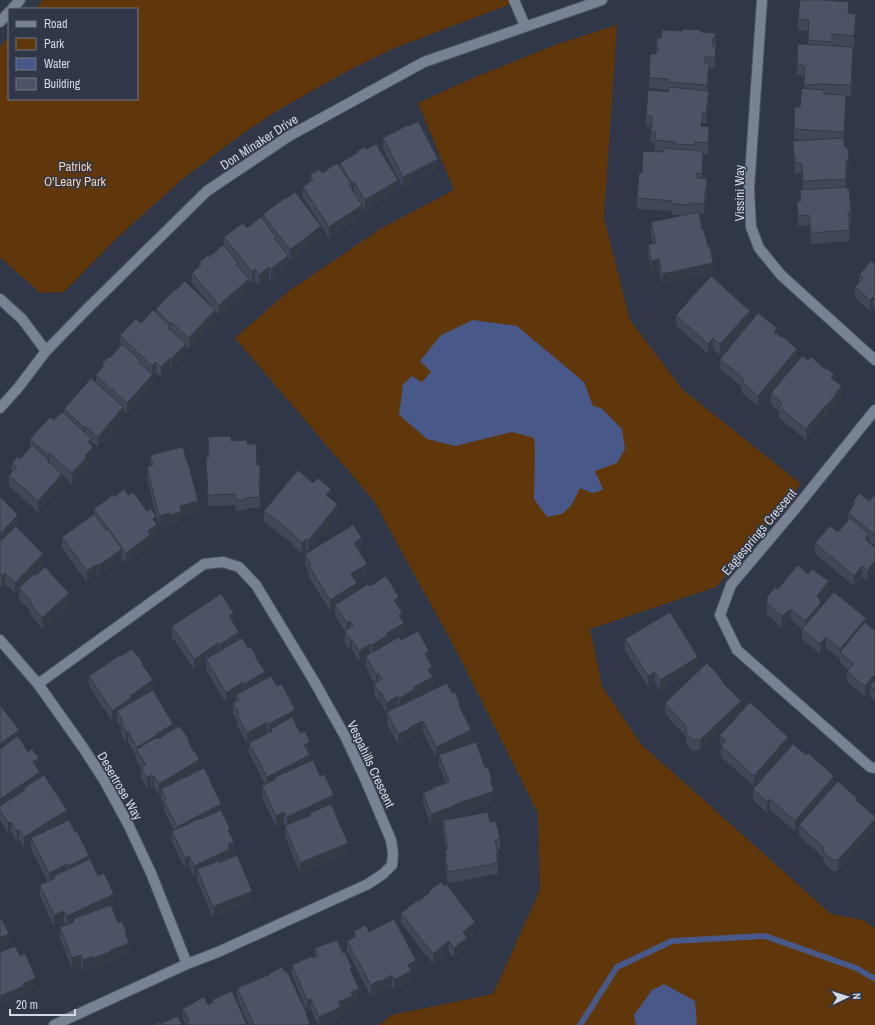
<svg xmlns="http://www.w3.org/2000/svg" width="875" height="1025" font-family="'Archivo Narrow',sans-serif">
  <style>
    .green { fill: #5f370a }
    .water { fill: #485889 }
    .lines { fill: none; stroke-linecap: round; stroke-linejoin: round }
    .stream { stroke: #485889; stroke-width: 6 }
    .street-casing { stroke: #4d5261; stroke-width: 12 }
    .secondary-casing { stroke: #4d5261; stroke-width: 12 }
    .street { stroke: #798195; stroke-width: 10 }
    .secondary { stroke: #798195; stroke-width: 10 }
    .wall { fill: #414758 }
    .shaded-wall { fill: #353a47 }
    .building { fill: #4c5366; stroke: #353a47 }
    .labels { text-anchor: middle; dominant-baseline: central; stroke-width: 3; stroke-linejoin: round; paint-order: stroke }
    .street-label { font-size: 13px; fill: #d4d8e3; stroke: #303748 }
    .park-label { font-size: 13px; fill: #f8ceaa; stroke: #303748 }
  </style>
  <rect width="100%" height="100%" fill="#303748"/>
  <path class="green" d="M43,0H521L392,49L342,74L275,112L238,137L184,178L131,225L110,245L64,292L40,293L0,257V47L9,37V99H137V9H35Z
    M617,25L604,218L630,320L683,390L801,484L716,587L590,629L602,686L641,744L831,914L863,920L875,929V1025H379L392,1015L493,994L540,890L538,813L458,654L374,501L235,338L289,291L382,228L454,190L418,103L473,78L558,44Z"/>
  <path class="water" d="M473,320L517,326L584,382L593,406L601,408L622,429L625,449L617,463L595,471L603,489C592,496 591,492 580,488L571,506L562,514L547,517L534,499L535,448L534,438L512,432L455,446L427,439L399,415L403,384L412,376L422,382L431,372L420,361L441,335Z
    M664,984L695,1001L697,1025H636L634,1015L652,990Z"/>
  <g class="lines">
    <path class="stream" d="M580,1025L617,967L672,941L765,936L856,968L875,979"/>
    <defs>
      <path id="street" d="M514,0L525,26
        M762,0L749,189L751,227L759,248L781,275L875,360
        M12,9L20,0
        M0,22L9,12
        M0,299L22,319L46,351
        M875,410L791,514L731,585L720,615L737,650L870,767L875,768
        M0,640L38,684L82,746L104,780L128,824L151,873L187,964
        M38,684L204,564L223,562L239,567L256,585L314,681L346,738L366,781L391,840L393,853L392,865L383,874L368,884L218,952L187,964L54,1025"/>
      <path id="secondary" d="M0,408L18,388L46,351L87,309L207,191L289,136L424,62L602,0"/>
    </defs>
    <use href="#street" class="street-casing"/>
    <use href="#secondary" class="secondary-casing"/>
    <use href="#street" class="street"/>
    <use href="#secondary" class="secondary"/>
  </g>
  <path class="wall" d="M849,13L856,24L854,47L832,45V46L853,58L851,96H846V106L844,142V146L849,168L846,172V187L851,212V223H849L850,241L811,244L809,225L798,226L797,201H800V190H803L802,173L795,174V167H794L793,152V141L806,140L794,139V129L800,107L804,88L805,77L802,76V75L797,74V64L808,45V31L798,30V19Z
    M701,32L716,33L715,68H709L708,91L709,102L706,124L703,123L702,126L709,137L708,154H703L702,179L707,190L706,202H705L704,214H699L713,274L662,284L659,270L651,272L648,255V245L653,243L651,233V222L684,215H672V211L637,209V198L642,173L664,152L655,151V143L651,142V127L646,126V116L668,92V90L649,88V78L656,54V46L661,38Z
    M383,138L438,169L403,187L383,149Z
    M366,149L398,190L365,211L362,206V216L329,238L303,197V187L310,182V175L322,173L340,168V163L356,154V152Z
    M263,214L321,236L290,260L288,257V267L271,280L269,278L259,286L255,280L252,283L249,280V290L219,315L215,311V321L189,349L186,346V354L171,370L170,368L161,377L156,373L153,376V385L127,414L123,411V418L98,447L92,442L93,458L86,465V469L72,484L62,475V485L38,512L9,486V475L12,472V463L20,459L30,447V439L54,420L64,414V409L96,383V375L102,368V364L110,358L121,346L120,335L141,323L156,313V309L213,308L192,283V273L199,266V262L224,247V237L247,228L263,220Z
    M875,264V309L873,308L870,311L855,298V287L859,283V275Z
    M676,315L750,322L720,355L713,349L708,354L676,325Z
    M777,334L797,359L758,406L742,393V387L720,369V359Z
    M808,360L834,380L842,397L836,404V406L826,417L825,416L806,440L779,418V411L771,404V393Z
    M208,437L247,444L257,465L260,482V508H246V510L236,511L235,505L208,506L206,468V457H208Z
    M150,455L198,512L181,516V523L170,525V524L159,526L147,478V467L150,466Z
    M875,494V546L869,541L867,581L862,577L854,586L815,554V543L838,532L848,521V513L853,506V501H869Z
    M128,495L156,524L157,535L150,540V546L126,563L122,558V559L98,576L97,575L87,582L62,548V537L94,514V509L114,497Z
    M0,497L18,525L17,527L43,565L34,574L69,604L42,629L30,614V610L19,599V589L15,593L5,583L2,587L0,585Z
    M331,499L338,515L308,552L306,550L302,554L293,546V544L264,522V511Z
    M362,549L359,551L367,575L356,581L357,591L370,586L399,608L402,621L404,634L388,644L401,640L429,662L432,667L433,688L415,698V699L460,708L471,740L443,754L485,768L492,786L494,802L454,816V817L447,819L490,822L500,839V850H497L498,854V874L448,883L445,867V849H446L443,832V821H446V820L431,825L423,803V793L432,790V788L446,783L439,766V756L436,757L423,732L410,738V739L398,745L387,723V713L386,714L382,704H381L380,703H379L374,694V683L366,667V657L359,661L352,650L350,651L345,642V631L335,615V608L330,611L309,577V572L305,565V554Z
    M829,592L820,602L821,607L866,623L875,631V701L870,697V690L865,696L847,682V672L848,670L840,662V659L826,648L820,654L802,639V629L791,620L782,627L767,615V597Z
    M234,623L239,639L248,648L256,658L265,680L295,720L294,721L310,752L309,753L310,761L334,806H333L348,853L300,874L285,836V826L286,825L284,823L276,827L262,797V786L265,784L249,753V743L247,744L237,725V721L233,714V703L236,701V697L226,703L206,670V662L194,669L172,637V626Z
    M625,639L698,668L660,691L655,683L648,687L625,650Z
    M121,656L143,665L153,690L173,730L189,743L199,771L195,773L210,781L220,803L221,810L230,835L234,853L230,854V858L252,902L213,918L197,880V875L194,877L189,866L185,868L172,842V831L174,830L164,811V804L161,800V793L159,795L154,787L152,788L151,786L147,788L141,779V768L136,760V756L128,742L126,743L121,733V727L117,722V718L112,721L89,686V676Z
    M707,663L700,750L693,751L686,744V737L665,714V703Z
    M0,705L19,738L39,769H38L40,778L67,820L63,822L89,859L114,904L111,906L118,923L126,936L129,953L112,960V962L94,968V967L83,971L81,965L72,969L60,938V927L66,925L64,922L54,926L40,896V885L48,882L31,849V843L24,847L19,840L17,842L11,832L8,833L0,820Z
    M720,735L788,747L754,786L721,757Z
    M834,786L858,802L875,817V830L838,871H832L824,863L823,857L799,836V827L795,831L770,810L767,813L753,800V789Z
    M429,891L475,933L467,939V948L454,958L449,952L433,964L401,923V913L419,901L429,893Z
    M354,931L369,932L416,971L411,974V982L394,991L392,986L380,993V991L371,996L347,951V941L354,937Z
    M315,948L352,973L359,1000L353,1002V1007L341,1012V1018L325,1025H318L311,1009L307,1011L292,975V965L315,957Z
    M270,973L307,1016L310,1025H249L237,999V988L270,974Z
    M212,1000L247,1025H186L183,1019V1008L194,1003V1002L208,1005L212,1003Z"/>
  <path class="shaded-wall" d="M856,14V24L854,47V36Z
    M716,33V57L715,68V57Z
    M853,47V58L851,96V85Z
    M709,63V74L707,96V85Z
    M709,91V102L706,124V113Z
    M846,95V106L844,142V132Z
    M703,112V123L701,137V126Z
    M709,127V137L708,154V143Z
    M703,151V162L702,184V174Z
    M849,157V168L846,172V162Z
    M438,159V169L403,187V177Z
    M707,179V190L706,202V191Z
    M398,180V190L365,211V200Z
    M354,182V193L352,194V183Z
    M705,191V202L704,214V204Z
    M362,205V216L329,238V227Z
    M321,226V236L290,260V250Z
    M288,256V267L271,280V269Z
    M659,259V270L651,272V261Z
    M713,263V274L662,284V274Z
    M269,267V278L259,286V275Z
    M255,269V280L252,283V272Z
    M249,279V290L219,315V305Z
    M873,297V308L870,311V300Z
    M215,310V321L189,349V338Z
    M750,311V322L720,355V344Z
    M171,322V332L170,334V323Z
    M777,328V339L774,332Z
    M713,338V349L708,354V344Z
    M186,344V354L171,370V359Z
    M797,349V359L758,406V396Z
    M170,358V368L161,377V367Z
    M156,362V373L153,376V385L127,414V403L152,374V366Z
    M834,374V385L831,378Z
    M842,386V397L836,404V406L826,417V406L835,394Z
    M825,406V416L806,440V429Z
    M123,407V418L98,447V437Z
    M85,426V437L84,438V427Z
    M92,439V449L93,447V458L86,465V469L72,484V473L85,456L88,442Z
    M49,453V464L47,461H48V455Z
    M62,474V485L38,512V501Z
    M331,489V499L326,495Z
    M198,501V512L181,516V523L170,525V515L180,506Z
    M338,504V515L308,552V541Z
    M170,513V524L159,526V516Z
    M18,515V525L0,545V534Z
    M156,516L157,535L150,540V546L126,563V553L148,531L153,519Z
    M869,534V545L865,539Z
    M362,538V549L354,554V543Z
    M306,539V550L302,554V543Z
    M122,549V559L98,576V566Z
    M43,554V565L15,593V583Z
    M875,561V572L867,581V571Z
    M97,564V575L87,582V571Z
    M367,564V575L351,584V574Z
    M862,566V577L854,586V576Z
    M5,573V583L2,587V576Z
    M829,581V592L817,606V596Z
    M357,583V594L335,605V608L330,611V600Z
    M69,593V604L42,629V618Z
    M399,597V608L394,600Z
    M821,603V614L805,632V621Z
    M791,609V620L782,627V616Z
    M234,613V624L229,616Z
    M402,613V624L404,623V634L388,644L372,656V645L386,634L399,616Z
    M866,618V629L840,652V660V649Z
    M350,621V632L347,634V623Z
    M239,632V642L219,655V645Z
    M826,637V648L820,654V644Z
    M350,640H352V650L350,651Z
    M218,643V654L206,659V662L194,669V659Z
    M370,644V654L359,661V651Z
    M429,651V662L425,654Z
    M698,657V668L660,691V680Z
    M432,667L433,688L415,698V700L399,709V698L414,687L428,670Z
    M265,672V683L244,695V684Z
    M655,672V683L648,687V676Z
    M378,673V684L376,685V675Z
    M875,674V684L870,686V690L865,696V686Z
    M153,680V691L117,711V718L112,721V711L130,696Z
    M243,682V693L236,695V697L226,703V693Z
    M379,692H380V703H379Z
    M382,693V704H381V694Z
    M398,696V707L386,714V703Z
    M741,701V712L700,750V740Z
    M295,710V720L272,733L271,729V734L269,735V724Z
    M423,721V732L410,738V739L398,745V734L410,727Z
    M267,722V733L247,744V733Z
    M173,724V734L137,751V747L156,734Z
    M19,730V741L0,755V744Z
    M471,730V740L436,757V747Z
    M128,731V742L126,743V732Z
    M788,737V747L754,786V776Z
    M310,742V752L304,755V745Z
    M310,755V765L276,779L275,777V784L267,788V777Z
    M39,758V769L33,773V762Z
    M199,760V771L163,792L161,789V793L159,795V784Z
    M40,772V782L25,790L24,788V793L0,809V799Z
    M151,775V786L147,788V778Z
    M154,776V787L152,788V777Z
    M834,776V787L799,825V827L795,831V821Z
    M494,791V802L454,816V817L431,825V814L454,805Z
    M334,795V806L311,816L310,813V817L287,827V817Z
    M770,799V810L767,813V802Z
    M220,801V805L221,804V815L177,838V827Z
    M67,810V820L33,842L31,838V843L24,847V837Z
    M284,812V823L276,827V816Z
    M875,819V830L838,871V860Z
    M11,822V832L8,833V823Z
    M230,829V840L228,830Z
    M19,830V840L17,842V831Z
    M234,842V853L230,854V860L197,869V875L194,877V866L228,844Z
    M348,843V853L300,874V863Z
    M89,856V867L68,877V866Z
    M189,856V866L185,868V858Z
    M67,864V874L55,878L54,876V881L49,884V873Z
    M252,891V902L213,918V907Z
    M114,894V904L74,923L73,919V924L67,927V916Z
    M64,911V922L54,926V915Z
    M475,922V933L467,939V948L454,958V948L463,932Z
    M9,934V944L0,949V938Z
    M449,941V952L433,964V954Z
    M129,943V953L112,960V962L94,968V958L111,950Z
    M81,955V965L72,969V958Z
    M94,956V967L83,971V960Z
    M416,960V971L411,974V982L394,991V980L408,965Z
    M392,975V986L380,993V982Z
    M36,978V989L24,994V996L0,1006V996L23,984Z
    M380,980V991L371,996V985Z
    M359,989V1000L353,1002V1007L341,1012V1018L325,1025H319V1017L351,992Z
    M311,999V1009L307,1011V1000Z"/>
  <path class="building" d="M800,0H823L849,2L848,13L856,14L854,36L832,34V42L808,40L809,20L798,19Z
    M682,29L701,30V32L716,33L715,38H713L712,46H716L715,57H705V63H709L707,85L668,82L669,79L649,78L650,54H656V51H658V46H656L657,38H661L662,30L682,31Z
    M798,44L853,47L851,85L816,84V85L804,84L805,66H802V64H797Z
    M669,87L709,91L706,113L703,112L701,126L709,127L708,143L695,142V145L676,144V142L655,140L656,132H651L652,116H646L648,90L668,92Z
    M802,88L824,90V94L846,95L844,132L794,129L795,107H800Z
    M418,121L438,159L403,177L383,138L408,125L409,126Z
    M844,138V146L848,149L849,157L846,162V179L803,181L802,163H795V156H794L793,141Z
    M376,144L398,180L365,200L354,182L352,183L340,163L357,153L356,152L365,147L366,149Z
    M664,148L703,151L702,174L697,173V178L707,179L706,191H705L704,204L690,203V205L672,204V201L637,198L639,173H642L643,151L664,152Z
    M337,163L351,184L349,185L362,205L329,227L303,187L313,180L310,175L319,169L322,173Z
    M847,187V189L849,188L851,212H848L850,230L811,233L809,215L798,216L797,201H801L800,190Z
    M295,192L321,226L290,250L263,214L285,198L286,199Z
    M699,212L702,230H704L708,247H710L713,263L662,274L659,259L651,261L648,245L656,243L651,222Z
    M261,217L276,237L274,238L288,256L271,269L269,267L259,275L255,269L252,272L224,237L243,223L247,228Z
    M223,245L238,263L236,264L249,279L219,305L192,273L201,265L199,262L208,255L209,257Z
    M871,261L875,264V299L873,297L870,300L855,287L863,278L859,275Z
    M711,276L750,311L720,344L713,338L708,344L676,315Z
    M185,281L215,310L189,338L171,322L170,323L156,309L175,289L176,290Z
    M153,310L170,326L168,328L186,344L171,359L170,358L161,367L156,362L152,366L120,335L136,319L141,323Z
    M758,313L777,328L774,332L781,337L782,336L797,349L758,396L742,382L744,379L720,359Z
    M122,344L140,360L138,362L153,374L127,403L96,375L104,366L102,364L108,357L110,358Z
    M802,356L808,360L811,357L825,369L826,368L834,374L831,378L842,386L835,394L836,395L826,406H825L806,429L779,407L782,403L771,393Z
    M91,378L123,407L98,437L85,426L84,427L64,409Z
    M62,412L92,439L88,442L93,447L85,456L86,458L72,473L49,453L48,455L30,439L50,417L54,420Z
    M231,436V441L247,440V444H256L257,465H260V482H259L260,497L246,498V500H236L235,494L208,495L206,457H209L208,437Z
    M32,445L49,460L47,461L62,474L38,501L9,475L17,467L12,463L18,456L20,459Z
    M183,447L187,462H188L198,501L180,506L181,512L170,515V513L159,516L147,467L153,465L150,455Z
    M298,470L313,483L318,478L331,489L326,495L338,504L308,541L306,539L302,543L293,535L294,534L264,511Z
    M124,489L128,495L133,492L147,511L151,509L156,516L153,519L157,525L148,531L150,535L126,553L94,509L113,495L114,497Z
    M860,493L869,501L875,494V535L848,513L855,503L853,501Z
    M0,497L18,515L0,534Z
    M94,514L106,530L108,529L122,549L98,566L97,564L87,571L62,537Z
    M850,518L869,534L865,539L875,548V561L867,571L862,566L854,576L815,543L830,526L838,532Z
    M353,525L362,538L354,543L367,564L351,574L357,583L330,600L309,566L311,565L305,554Z
    M16,526L43,554L15,583L5,573L2,576L0,574V538L2,540Z
    M798,565L808,574L812,569L829,581L817,596L821,603L805,621L791,609L782,616L767,604V597L775,587L778,589Z
    M45,567L69,593L42,618L30,603L31,601L19,588L34,574L36,575Z
    M386,576L399,597L394,600L402,613L399,616L404,623L386,634L388,635L372,645L370,644L359,651L352,640H350L345,631L353,626L350,621L347,623L335,605L368,584L370,586Z
    M834,592L866,618L840,649L826,637L820,644L802,629Z
    M221,594L234,613L229,616L239,632L219,645L218,643L194,659L172,626Z
    M670,612L698,657L660,680L655,672L648,676L625,639Z
    M865,622L875,631V674L865,686L847,672L854,663L852,662V663L840,652Z
    M418,631L429,651L425,654L432,667L428,670L433,677L414,687L415,689L399,698L398,696L386,703L382,693L381,694L380,692H379L374,683L382,679L378,673L376,675L366,656L399,637L401,640Z
    M242,638L248,648L251,647L256,655L255,656L265,672L244,684L243,682L226,693L206,659Z
    M132,649L137,656H138L143,663L142,664L153,680L130,696L131,698L112,711L89,676L120,655L121,656Z
    M707,663L723,681L722,682L741,701L700,740H693L686,733V726L665,703Z
    M271,676L277,686L282,684L295,710L269,724L267,722L247,733L237,715L239,714L233,703L239,700L236,695Z
    M875,680V690L870,686Z
    M447,683L452,693L455,692L460,704L459,705L471,730L436,747L423,721L410,727V729L398,734L387,712Z
    M153,690L173,724L156,734L157,735L137,747L128,731L126,732L121,722L123,721L117,711Z
    M750,702L788,737L754,776L721,746L726,741L720,735Z
    M0,705L19,730L0,744Z
    M292,717L300,733L305,731L310,742L304,745L310,755L267,777L249,743L272,731L271,729Z
    M179,726L181,729H182L189,740L188,741L194,752L195,751L199,760L159,784L154,776L152,777L151,775L147,778L141,768L146,765L136,750L157,737L158,739Z
    M18,736L28,752L32,749L39,758L33,762L40,772L0,799V749Z
    M476,742L485,768L488,767L492,779L490,780L494,791L454,805V806L431,814L423,793L433,789L432,788L449,782L439,755Z
    M793,744L806,755L808,753L834,776L795,821L770,799L767,802L753,789Z
    M313,760L320,776L324,774L334,795L287,817L284,812L276,816L262,786L276,779L275,777Z
    M204,768L210,779H209L220,801L221,804L177,827L164,801L166,799L161,789Z
    M44,775L67,810L24,837L19,830L17,831L11,822L8,823L0,810V806L25,790L24,788Z
    M838,781L858,799L856,800L875,817V819L838,860H832L824,853L823,847L799,825Z
    M331,804L348,843L300,863L285,826L311,815L310,813Z
    M221,810L230,829L228,830L234,842L228,844L230,849L194,866L189,856L185,858L172,831L201,818V819Z
    M488,812L490,822L496,821L500,839L495,840L498,854H496L498,863L448,872L445,856H446L445,849H448L443,821L446,820Z
    M69,820L75,832L77,831L89,856L68,866L67,864L49,873L31,838Z
    M237,855L252,891L213,907L197,869L219,861V863Z
    M90,859L98,876L104,873L114,894L67,916L64,911L54,915L40,885L55,878L54,876Z
    M441,882L444,886L446,884L475,922L463,932L467,938L454,948L449,941L433,954L401,913L418,900L419,901L430,892L429,891Z
    M111,905L118,923L122,921L126,932H125L129,943L111,950L112,951L94,958V956L83,960L81,955L72,958L60,927L74,922L73,919Z
    M0,916L9,934L0,938Z
    M394,919L416,960L408,965L411,971L394,980L392,975L380,982V980L371,985L347,941L356,936L354,931L366,925L369,932Z
    M337,940L343,953L345,952L352,968L350,969L359,989L351,992L353,996L338,1002L341,1007L319,1017L311,999L307,1000L292,965L312,956V958L318,956L315,948Z
    M15,946L20,956L25,953L36,978L23,984L24,986L0,996V952Z
    M282,967L285,972L287,971L307,1014H306L310,1025H254L237,988L271,974L270,973Z
    M232,991L247,1025H188L186,1022L189,1021L183,1008L194,1003V1002L204,997L208,1005L213,1002L212,1000Z
    M178,1016L182,1025H152L160,1022V1024Z"/>
  <g class="labels">
    <g class="street-label">
      <text transform="translate(259 142) rotate(-33)">Don Minaker Drive</text>
      <text transform="translate(739 193) rotate(-90)">Vissini Way</text>
      <text transform="translate(759 532) rotate(-50)">Eaglesprings Crescent</text>
      <text transform="translate(371 764) rotate(65)">Vespahills Crescent</text>
      <text transform="translate(120 786) rotate(60)">Desertrose Way</text>
    </g>
    <g class="park-label">
      <text x="75" y="166">Patrick<tspan x="75" dy="15">O'Leary Park</tspan></text>
    </g>
  </g>
  <rect x="8" y="8" width="130" height="92" fill="#303748" stroke="#727786"/>
  <rect x="16" y="21" width="20" height="6" fill="#798195" stroke="#727786"/>
  <text x="44" y="28" font-size="12" fill="#d4d8e3">Road</text>
  <rect x="16" y="38" width="20" height="12" fill="#5f370a" stroke="#727786"/>
  <text x="44" y="48" font-size="12" fill="#d4d8e3">Park</text>
  <rect x="16" y="58" width="20" height="12" fill="#485889" stroke="#727786"/>
  <text x="44" y="68" font-size="12" fill="#d4d8e3">Water</text>
  <rect x="16" y="78" width="20" height="12" fill="#4c5366" stroke="#727786"/>
  <text x="44" y="88" font-size="12" fill="#d4d8e3">Building</text>
  <g transform="translate(847 997) rotate(86)" stroke="#303748" stroke-width="3" paint-order="stroke">
  <path d="M0-3L7 15L0 10L-7 15Z" fill="#d4d8e3"/>
  <text y="-6" font-size="11" font-weight="bold" text-anchor="middle" fill="#d4d8e3">N</text>
  </g>
  <path d="M10 1009v6h65v-6" fill="none" stroke="#d4d8e3" stroke-width="2"/>
  <text x="16" y="1009" font-size="12" fill="#d4d8e3" stroke="#303748" stroke-width="3" paint-order="stroke">20 m</text>
</svg>
